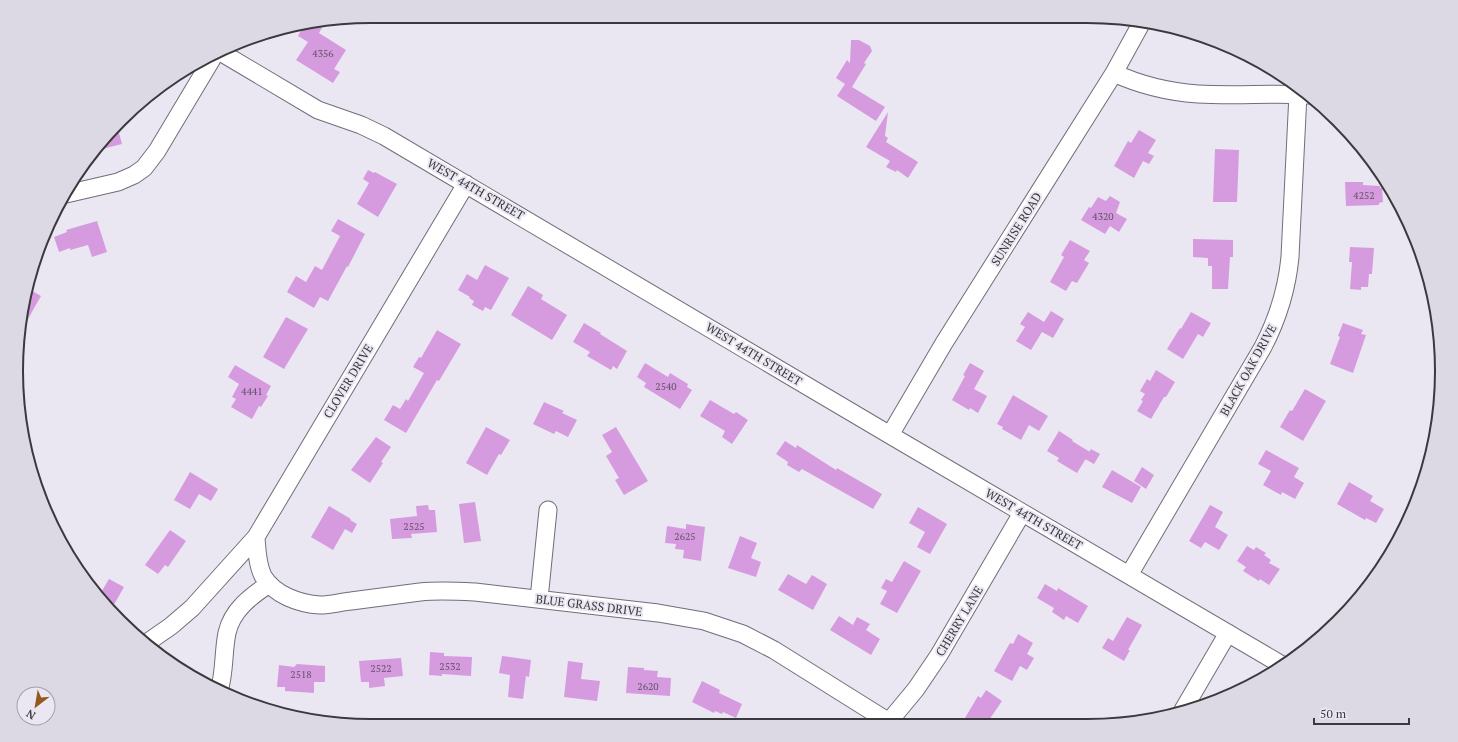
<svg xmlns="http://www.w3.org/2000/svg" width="1458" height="742" font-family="'PT Serif',serif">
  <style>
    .building { fill: #d69bdf }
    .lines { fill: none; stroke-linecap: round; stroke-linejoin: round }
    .minor-casing { stroke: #706e78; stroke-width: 19 }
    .minor { stroke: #fff; stroke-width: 17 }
    .labels { text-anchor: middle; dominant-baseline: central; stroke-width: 4; stroke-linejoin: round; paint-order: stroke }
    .number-label { font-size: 10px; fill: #615266 }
    .street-label { font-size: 12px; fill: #3a393d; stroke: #eae7f2 }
    .rim { fill: none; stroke: #3a393d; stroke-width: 2 }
  </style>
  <rect width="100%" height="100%" fill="#eae7f2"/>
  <path class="building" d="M324,24L319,33L346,50L334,69L340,72L333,83L296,60L308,42L298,36L303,27Z
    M851,40H859L870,46L872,51L864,63L866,64L852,87L885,107L876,121L837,96L845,84L836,78L847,60L850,63Z
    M888,112L885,136L888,138L886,142L918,162L908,178L897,170L896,172L886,167L890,161L866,147Z
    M118,129L122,144L98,150L114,133Z
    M1139,130L1156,140L1148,153L1154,156L1149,164L1143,161L1134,178L1114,166L1128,141L1131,143Z
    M1215,149L1239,150L1237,202H1213Z
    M368,170L374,173L375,172L397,184L378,217L357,204L369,183L363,179Z
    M1345,182H1363V185L1380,186V188H1382L1383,202L1379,203V205L1346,206Z
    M1110,196L1120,202L1116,213L1127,219L1119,232L1110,226L1105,234L1081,220L1089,207L1091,208L1098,197L1106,201Z
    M338,219L365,234L348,267L347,266L328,301L320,297L314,308L287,292L296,276L306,282L315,266L322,270L340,236L331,231Z
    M97,221L107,252L92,257L88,245L70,250V248L59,252L54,237L67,232L66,230Z
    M1193,239L1233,240V257H1230L1228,289H1212V266H1208V258L1193,257Z
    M1070,240L1090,251L1084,260L1089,263L1077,283L1072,281L1066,291L1050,282L1064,257L1061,255Z
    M1350,247L1374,248L1372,274H1369L1368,287H1361V290L1350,289L1352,262H1349Z
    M485,265L509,278L491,310L485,307L483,311L472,305L474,301L469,298L470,297L458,290L467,274L477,280Z
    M528,286L543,295L541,299L567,315L552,340L511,315Z
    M27,288L41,296L24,326L26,302Z
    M1051,311L1064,319L1053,338L1042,332L1031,350L1016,341L1025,327L1020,324L1028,312L1044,322Z
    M1191,312L1211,323L1203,337L1198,334L1183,359L1167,349L1180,328L1181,329Z
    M286,317L308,329L284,369L263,357Z
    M584,323L601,333L600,334L627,351L617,369L613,366L611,370L587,356L590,352L573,342Z
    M1343,323L1363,330L1361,334L1366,335L1353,373L1330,364L1340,337L1338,336Z
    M437,330L461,344L439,381L437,380L406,433L384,420L393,405L400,409L406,399L408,401L424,373L413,367L419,357L421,358Z
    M645,363L668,377L670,373L688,384L687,387L692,390L680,409L644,387L646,383L637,377Z
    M970,363L984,371L974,389L987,396L978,413L970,408L969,410L952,400L965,376L963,375Z
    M235,365L271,386L266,395L268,396L261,407L259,406L252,419L231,407L236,399L232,397L239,384L228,377Z
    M1156,370L1175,382L1166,397H1164L1151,419L1137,411L1143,401L1141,400L1145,394L1140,391L1147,379L1150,381Z
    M1305,389L1326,401L1303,441L1280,427L1290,410L1292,411Z
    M1013,395L1048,416L1039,431L1029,425L1021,440L1002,429L1003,427L997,424Z
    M710,400L734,414L736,412L748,420L732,444L722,437L725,431L700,416Z
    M544,402L564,411L562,413L577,420L568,437L556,431L554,434L533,424Z
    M486,427L510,440L501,455L499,454L487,475L466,463Z
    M616,427L648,481L624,495L615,480L619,478L606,456L612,452L602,435Z
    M1059,431L1073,440L1072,441L1090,452L1077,473L1057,461L1059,458L1047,451Z
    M376,437L391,447L381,462L383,463L370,483L351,470Z
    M785,441L796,448L797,445L836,470L837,468L882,494L873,509L802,469L799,472L787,465L788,462L776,454Z
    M1091,449L1100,454L1094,464L1085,459Z
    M1266,450L1299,468L1294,477L1304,483L1295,499L1282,492L1281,495L1263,485L1271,471L1258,464Z
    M1142,467L1154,475L1146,489L1134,481Z
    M1112,470L1141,487L1132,503L1102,487Z
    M190,472L218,489L211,501L199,494L190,509L174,500Z
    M1349,482L1373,496L1370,501L1384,509L1376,523L1366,518L1365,520L1337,504Z
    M475,502L481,541L464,543L459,504Z
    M428,505L429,510H435L437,532L411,534L412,538L392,539L390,519L417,516L416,506Z
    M1210,505L1223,512L1215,527L1228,535L1219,550L1205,542L1201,548L1189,541Z
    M329,506L351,519L350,520L357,524L352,533L345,529L333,550L311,537Z
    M918,507L947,524L930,554L917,547L925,532L909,523Z
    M686,524L705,527L701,561L683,558L684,550L675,549L676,544L665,543L667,526L686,529Z
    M170,530L186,541L168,567L165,565L158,574L145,565Z
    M740,536L757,543L751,558L761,562L756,577L728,568Z
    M1247,546L1254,550L1256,547L1266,553L1264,555L1271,560L1269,563L1280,569L1269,585L1260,579L1259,581L1243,571L1246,567L1237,561Z
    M904,561L921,571L897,613L880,604L887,591L881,588L886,579L892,582Z
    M788,574L806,584L812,575L827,584L813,610L778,590Z
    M109,579L124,587L111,610L100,594Z
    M1045,584L1057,591L1058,588L1088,606L1078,623L1066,616L1064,620L1052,612L1054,608L1037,598Z
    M839,616L853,625L857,617L870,624L866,630L880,639L871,655L830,630Z
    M1127,617L1142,625L1128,650H1130L1124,661L1102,648L1108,638L1113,641Z
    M1018,634L1033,643L1027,654L1034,658L1027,670L1020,666L1012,681L994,671L1010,643L1013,644Z
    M430,652L444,653V656L472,657L471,676L442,674V676L429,675Z
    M502,656L531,660L529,677L526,676L523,699L508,697L510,675L499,673Z
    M401,658L403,676L384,678L385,686L369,688V682H361L359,661Z
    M568,661L583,663L581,679L600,681L597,701L564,697Z
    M297,664L325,666V682H314V693L285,691V687H277L279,665L294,667Z
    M628,667L644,668V670L658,671L657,677L671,678L670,696L626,693Z
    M702,681L720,690L719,693L742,704L736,718L723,712L722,714L715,711L714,713L692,702Z
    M986,690L1002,701L987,723H962L978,696L981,698Z"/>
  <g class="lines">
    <defs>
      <path id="minor" d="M222,53L318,110L361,125L384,136L890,435L1282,665
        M1114,73C1140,85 1170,92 1198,94C1235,96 1272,93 1309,95
        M466,184L256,537C257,550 257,564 263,576C274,595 300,604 320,605C330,605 341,602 351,601C374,598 397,595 420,592C438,590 456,591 475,592L658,613L704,621L743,634L774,650L889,722
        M66,194L118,182L134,175L144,168L157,151L212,59
        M890,435L944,343L1114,73L1142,22
        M1129,575L1263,347C1278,318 1287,289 1290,257L1298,94
        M539,599L548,510
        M148,642L171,626L192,608L256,537
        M219,691C225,672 223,652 227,633C232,610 251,596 269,584
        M1183,710L1228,633
        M887,724L916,689L939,655L1022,513"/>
    </defs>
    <use href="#minor" class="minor-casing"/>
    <use href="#minor" class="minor"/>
  </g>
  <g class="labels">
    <g class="number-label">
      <text x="323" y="53">4356</text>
      <text x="1364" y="195">4252</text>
      <text x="1103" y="216">4320</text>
      <text x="666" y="386">2540</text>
      <text x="252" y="391">4441</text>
      <text x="414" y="526">2525</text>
      <text x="685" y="536">2625</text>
      <text x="450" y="666">2532</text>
      <text x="381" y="668">2522</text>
      <text x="301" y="674">2518</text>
      <text x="648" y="686">2620</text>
    </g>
    <g class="street-label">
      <text transform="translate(476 189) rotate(30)">WEST 44TH STREET</text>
      <text transform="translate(1016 229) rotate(-58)">SUNRISE ROAD</text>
      <text transform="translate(754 354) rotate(31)">WEST 44TH STREET</text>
      <text transform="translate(1248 370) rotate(-61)">BLACK OAK DRIVE</text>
      <text transform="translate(348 381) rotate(-59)">CLOVER DRIVE</text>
      <text transform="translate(1034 519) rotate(30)">WEST 44TH STREET</text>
      <text transform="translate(589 605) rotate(7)">BLUE GRASS DRIVE</text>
      <text transform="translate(959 621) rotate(-59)">CHERRY LANE</text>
    </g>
  </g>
  <path d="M0 0H1458V742H0ZM371 23H1087A348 348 0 0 1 1435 371V371A348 348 0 0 1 1087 719H371A348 348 0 0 1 23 371V371A348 348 0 0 1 371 23Z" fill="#dcd9e4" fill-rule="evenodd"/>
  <path class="rim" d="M371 23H1087A348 348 0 0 1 1435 371V371A348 348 0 0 1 1087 719H371A348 348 0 0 1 23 371V371A348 348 0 0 1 371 23Z"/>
  <g transform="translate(36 706) rotate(211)"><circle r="19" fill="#eae7f2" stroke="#a4a1aa"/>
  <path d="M0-3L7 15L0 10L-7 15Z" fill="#96591d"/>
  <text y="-6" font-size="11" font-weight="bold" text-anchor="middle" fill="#3a393d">N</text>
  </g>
  <path d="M1314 718v6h95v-6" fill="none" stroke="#3a393d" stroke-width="2"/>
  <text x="1320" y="718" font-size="12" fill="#3a393d" stroke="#eae7f2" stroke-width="3" paint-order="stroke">50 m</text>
</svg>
